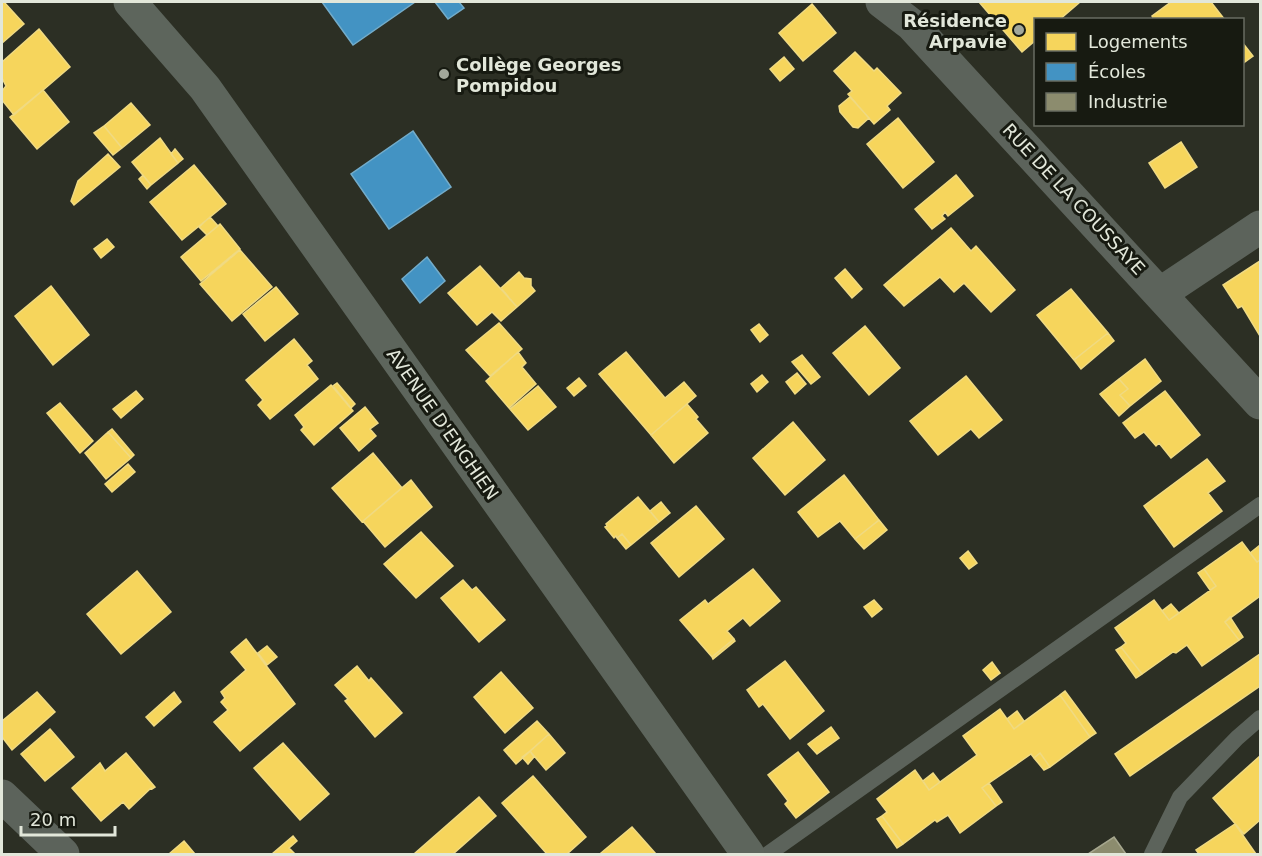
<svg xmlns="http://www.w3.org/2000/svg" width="1262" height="856" font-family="'DejaVu Sans',sans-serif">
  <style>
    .homes { fill: #f6d55c; stroke: #f0da82; stroke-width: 1.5 }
    .schools { fill: #4393c3; stroke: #73acca; stroke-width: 1.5 }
    .industry { fill: #8c8c6e; stroke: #a6a78e; stroke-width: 1.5 }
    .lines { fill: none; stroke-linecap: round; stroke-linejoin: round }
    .lane { stroke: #5c635b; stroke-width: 16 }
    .street { stroke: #5c635b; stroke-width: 33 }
    .secondary { stroke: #5d655c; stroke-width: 33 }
    .poi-dot { fill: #a2a79a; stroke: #171a11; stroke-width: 2 }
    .labels { text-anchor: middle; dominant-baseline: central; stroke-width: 6; stroke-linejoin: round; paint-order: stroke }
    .poi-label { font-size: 18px; font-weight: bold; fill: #e2e7da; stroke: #171a11; text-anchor: end }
    .street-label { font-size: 18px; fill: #e2e7da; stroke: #171a11 }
  </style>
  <rect width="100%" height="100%" fill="#2c2f24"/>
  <path class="homes" d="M2,2H4L24,24L2,43Z
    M979,2H1080L1059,20H1036V40L1022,52Z
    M1171,2H1211L1225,20H1154L1152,16Z
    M812,4L836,33L803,61L779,33Z
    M39,29L70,67L14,115L2,100V91L6,86L2,78V62Z
    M1242,42L1253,56L1242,64Z
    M855,52L874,71L877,68L901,93L887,106L890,110L874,124L848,94L852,91L834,71Z
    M784,57L794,69L780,81L770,69Z
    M43,90L69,122L37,149L10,117Z
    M850,97L869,118L858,128L853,127L840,112L839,106Z
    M131,103L150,125L122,148L104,126Z
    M898,118L934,162L903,188L867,144Z
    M104,126L122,148L113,155L94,133Z
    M160,138L178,163L151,185L132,162Z
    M1181,142L1197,167L1165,188L1149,163Z
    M175,149L183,159L178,163L171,154Z
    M108,154L120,167L74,205L71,201L78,181Z
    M194,165L226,204L182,240L150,202Z
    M143,175L151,185L147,189L139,179Z
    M956,175L973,196L948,216L945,212L942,216L945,219L932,229L915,209Z
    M210,217L218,226L207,235L199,227Z
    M220,224L240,249L201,281L181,257Z
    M951,228L971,251L976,246L1015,290L991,312L964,283L954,292L940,277L904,306L884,285Z
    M107,239L114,247L101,258L94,249Z
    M240,250L272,287L232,321L200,284Z
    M1260,261V336L1242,306L1238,308L1223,285Z
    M480,266L517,307L501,321L492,312L477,325L448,293Z
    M845,269L862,289L852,298L835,278Z
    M519,272L524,278L531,279V286L535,291L517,307L501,288Z
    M51,286L89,335L53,365L15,316Z
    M276,287L298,314L265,341L243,314Z
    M1071,289L1108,333L1074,360L1037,315Z
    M499,323L522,349L490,376L466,350Z
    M759,324L768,335L760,342L751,330Z
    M865,326L900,368L869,395L833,353Z
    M1108,333L1114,341L1081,369L1074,360Z
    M294,339L312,361L307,365L318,379L270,419L258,405L263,400L246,380Z
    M518,352L526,363L522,367L536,384L509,408L486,381Z
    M626,352L665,398L684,382L696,396L651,435L599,374Z
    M802,355L820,377L811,384L792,362Z
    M1145,359L1161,381L1130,406L1120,395L1128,389L1119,379Z
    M797,373L806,384L795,394L786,382Z
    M762,375L768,382L757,392L751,384Z
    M966,376L1002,420L979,438L971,429L938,455L910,421Z
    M579,378L586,386L574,396L567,388Z
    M1119,379L1128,389L1120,395L1130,406L1119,416L1100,394Z
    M337,383L355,404L351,408L333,386Z
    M331,385L353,411L314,445L301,430L304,427L295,415Z
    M538,386L556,407L528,430L510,409Z
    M136,391L143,399L121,418L113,409Z
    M1165,391L1200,435L1171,458L1159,443L1156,446L1144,432L1135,438L1123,423Z
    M60,403L93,441L80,453L47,413Z
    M687,404L698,417L696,419L708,433L674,463L651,435Z
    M365,407L378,423L370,429L376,436L359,451L340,428Z
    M793,422L825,460L785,495L753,458Z
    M112,429L134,455L131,458L108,432Z
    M108,432L131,458L106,479L85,453Z
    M373,453L402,488L362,522L332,488Z
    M1207,459L1225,481L1208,493L1222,511L1174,547L1144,506Z
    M128,464L135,472L112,492L105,484Z
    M844,475L879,520L855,539L840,521L818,537L798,512Z
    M411,480L432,507L385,547L363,521Z
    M638,497L659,522L631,545L622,534L617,538L616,536L614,538L605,527L607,526L606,524Z
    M661,502L670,513L659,522L650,511Z
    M696,506L724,539L679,577L651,543Z
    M879,520L887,530L864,549L855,539Z
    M421,532L453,566L416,598L384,564Z
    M622,534L631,545L626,549L617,538Z
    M1242,542L1257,562L1260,560V596L1225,622L1239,640L1202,666L1187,645L1176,653L1173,652L1142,674L1121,647L1126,643L1115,628L1154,600L1169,620L1216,586L1204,569Z
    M1260,545V560L1257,562L1250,553Z
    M968,551L977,563L969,569L960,558Z
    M753,569L780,601L750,626L743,618L727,631L734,639L712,657L680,620L705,600L708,604Z
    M1204,569L1216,586L1210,590L1198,573Z
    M137,571L171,612L121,654L87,614Z
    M463,580L472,590L476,587L505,620L479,642L441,598Z
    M874,600L882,609L872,617L864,607Z
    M1171,604L1179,613L1169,620L1162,611Z
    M1230,617L1243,637L1239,640L1225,622Z
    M246,639L295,704L240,751L214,722L228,710L221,702L225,698L221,692L246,670L231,652Z
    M734,639L735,641L713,659L712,657Z
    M267,646L277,657L267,665L258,653Z
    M1121,647L1142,674L1136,678L1116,650Z
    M1260,654V686L1130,776L1115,754Z
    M785,661L824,711L790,739L763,704L759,707L747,690Z
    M992,662L1000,673L991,680L983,670Z
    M357,666L369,681L371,678L402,713L375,737L345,701L348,699L335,685Z
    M501,672L533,708L505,733L474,697Z
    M1065,691L1096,733L1090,737L1060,695Z
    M37,692L55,712L12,750L2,737V721Z
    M174,692L181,702L154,726L146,717Z
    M1060,695L1090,737L1050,767L1040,753L1034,758L1031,754L989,783L982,788L996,806L960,833L948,815L937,822L935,820L903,844L882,816L887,812L877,799L915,770L929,790L977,755L963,736L1000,709L1014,729Z
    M1017,711L1024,721L1014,729L1007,719Z
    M537,721L549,734L516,764L504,750Z
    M831,727L839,738L817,754L808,744Z
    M50,729L74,757L45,781L21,754Z
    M549,734L565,753L546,770L530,751Z
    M283,743L329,794L300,820L254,768Z
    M530,751L534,757L528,764L522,757Z
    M798,752L829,792L796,818L785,804L788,801L768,775Z
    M126,753L155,787L152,789L151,788L129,809L123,802L101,821L72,788L100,763L105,771Z
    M1040,753L1050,767L1044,770L1034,758Z
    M1260,756V820L1244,834L1213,798Z
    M933,773L940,782L929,790L923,781Z
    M533,776L586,837L567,854H547L502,803Z
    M989,783L1002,802L996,806L982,788Z
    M479,797L496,816L453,854H414Z
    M882,816L903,844L897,848L877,819Z
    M1235,824L1256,854H1199L1196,850Z
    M632,827L656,854H602L601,853Z
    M293,836L297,841L289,848L295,854H272Z
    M184,841L195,854H169Z"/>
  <path class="schools" d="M322,2H415L353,45Z
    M435,2H459L464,8L448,19Z
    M413,131L451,187L389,229L351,174Z
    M427,257L445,281L420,303L402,279Z"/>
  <path class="industry" d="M1114,837L1126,854H1088Z"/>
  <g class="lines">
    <path class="lane" d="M768,854L1260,505
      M1152,854L1180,797L1237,738L1260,718"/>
    <path class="street" d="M882,2L912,25L1260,403
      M1161,293L1260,227
      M2,796L63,854"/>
    <path class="secondary" d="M130,2L205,88L748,854"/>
  </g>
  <g class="poi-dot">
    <circle cx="1019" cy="30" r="6"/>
    <circle cx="444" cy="74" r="6"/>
  </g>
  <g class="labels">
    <g class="poi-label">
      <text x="1007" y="20">Résidence<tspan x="1007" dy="21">Arpavie</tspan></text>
      <text x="456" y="64" text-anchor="start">Collège Georges<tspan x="456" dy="21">Pompidou</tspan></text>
    </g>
    <g class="street-label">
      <text transform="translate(1074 199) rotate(47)">RUE DE LA COUSSAYE</text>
      <text transform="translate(443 424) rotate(55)">AVENUE D'ENGHIEN</text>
    </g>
  </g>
  <rect width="1262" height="856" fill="none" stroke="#e2e7da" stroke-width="6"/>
  <rect x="1034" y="18" width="210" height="108" fill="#171a11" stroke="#686c61" stroke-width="1.5"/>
  <rect x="1046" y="33" width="30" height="18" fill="#f6d55c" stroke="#686c61" stroke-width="1.5"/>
  <text x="1088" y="48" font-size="18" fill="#e2e7da">Logements</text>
  <rect x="1046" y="63" width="30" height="18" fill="#4393c3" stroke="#686c61" stroke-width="1.5"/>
  <text x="1088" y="78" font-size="18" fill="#e2e7da">Écoles</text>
  <rect x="1046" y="93" width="30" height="18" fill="#8c8c6e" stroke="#686c61" stroke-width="1.5"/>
  <text x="1088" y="108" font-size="18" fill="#e2e7da">Industrie</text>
  <path d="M21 826v9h94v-9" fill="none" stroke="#e2e7da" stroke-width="3"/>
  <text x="30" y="826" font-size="18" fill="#e2e7da" stroke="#171a11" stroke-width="4.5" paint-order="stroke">20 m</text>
</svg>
